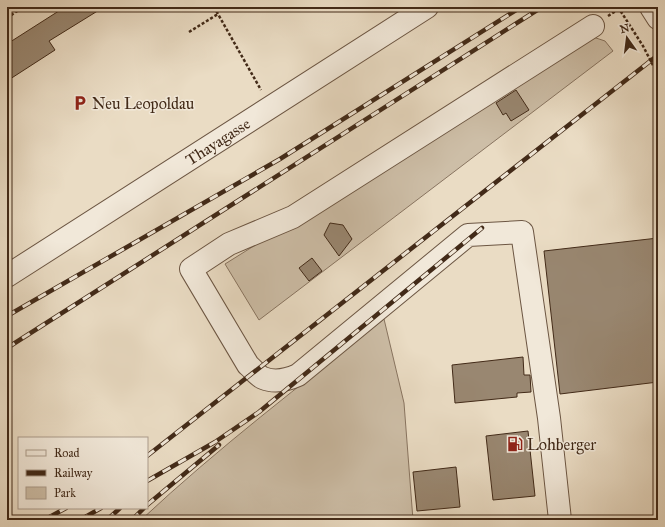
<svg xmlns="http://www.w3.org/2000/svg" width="665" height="527" font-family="'IM FELL Great Primer',serif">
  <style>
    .green { fill: #cdbea7; stroke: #887460 }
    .building { fill: #998771; stroke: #422a18 }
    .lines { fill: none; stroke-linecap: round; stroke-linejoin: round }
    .minor-casing { stroke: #6c5643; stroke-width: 24 }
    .path { stroke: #422a18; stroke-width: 2.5; stroke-dasharray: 3 2; stroke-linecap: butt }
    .minor { stroke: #f1e8d9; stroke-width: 22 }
    .rail-casing { stroke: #422a18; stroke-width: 4.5 }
    .rail { stroke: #f1e8d9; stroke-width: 3; stroke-dasharray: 9; stroke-linecap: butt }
    .labels { text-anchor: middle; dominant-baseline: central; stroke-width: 3; stroke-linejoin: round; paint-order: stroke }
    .poi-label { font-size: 16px; fill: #422a18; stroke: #f1e8d9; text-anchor: start }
    .street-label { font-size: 16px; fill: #422a18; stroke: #f1e8d9 }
  </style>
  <rect width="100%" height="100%" fill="#eadcc4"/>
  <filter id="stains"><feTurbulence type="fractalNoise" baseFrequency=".005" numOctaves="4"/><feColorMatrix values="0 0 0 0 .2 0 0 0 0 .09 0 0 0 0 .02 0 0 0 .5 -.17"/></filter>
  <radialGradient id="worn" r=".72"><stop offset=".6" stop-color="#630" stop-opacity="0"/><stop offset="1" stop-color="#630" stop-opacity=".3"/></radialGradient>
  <path class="green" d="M590,36L605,41L613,51L259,320L225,264Z
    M384,319L404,403L413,520H141C218,448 302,384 384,319Z"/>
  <path class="building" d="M65,7H104L49,41L55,50L7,81V44Z
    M516,90L529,110L511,121L506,113L503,115L496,103Z
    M330,223L343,225L352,239L339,256L324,235Z
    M658,238V382L560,394L544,251Z
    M312,258L322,271L309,281L299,268Z
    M523,357L524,375H530L531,392L517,393V397L455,403L452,365Z
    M528,431L535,496L493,500L486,436Z
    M456,467L460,507L417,511L413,472Z"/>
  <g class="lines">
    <defs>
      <g id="minor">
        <path d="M651,7L658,18"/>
        <path id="s1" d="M7,276L427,7"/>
        <path d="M560,520L549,418L522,232L468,235L298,375C287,380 275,383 263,378C258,376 253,369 248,365L191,269L229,244L293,217L593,26"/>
      </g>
    </defs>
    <use href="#minor" class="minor-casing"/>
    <path class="path" d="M214,7L261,90
      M618,7L643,46L658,75
      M608,16L619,9
      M7,18L23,7
      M189,32L218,14"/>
    <use href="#minor" class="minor"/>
    <defs>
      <path id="rail" d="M7,316L280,159L521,7
        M7,348L542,7
        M147,456L658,55
        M147,481L215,442L259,412L482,228
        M147,505L219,445
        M44,520L66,508
        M80,520L101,508
        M107,520L120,508
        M132,520L144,508"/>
    </defs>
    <use href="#rail" class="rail-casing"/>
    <use href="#rail" class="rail"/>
  </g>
  <defs>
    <symbol id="parking-bare" viewBox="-9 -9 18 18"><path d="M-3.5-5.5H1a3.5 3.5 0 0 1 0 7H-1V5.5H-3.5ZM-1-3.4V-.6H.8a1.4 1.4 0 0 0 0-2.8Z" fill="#8f2418" stroke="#f1e8d9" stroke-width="2.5" paint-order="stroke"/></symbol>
    <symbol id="fuel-bare" viewBox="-9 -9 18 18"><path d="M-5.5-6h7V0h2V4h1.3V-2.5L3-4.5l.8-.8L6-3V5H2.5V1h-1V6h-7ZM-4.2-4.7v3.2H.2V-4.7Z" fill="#8f2418" stroke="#f1e8d9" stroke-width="2.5" paint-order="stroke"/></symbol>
  </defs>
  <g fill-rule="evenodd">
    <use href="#parking-bare" x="69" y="92" width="22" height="22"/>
    <use href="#fuel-bare" x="504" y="433" width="22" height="22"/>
  </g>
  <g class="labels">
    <g class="poi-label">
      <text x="92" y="103">Neu Leopoldau</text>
      <text x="527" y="444">Lohberger</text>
    </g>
    <g class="street-label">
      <text stroke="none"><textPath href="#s1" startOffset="250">Thayagasse</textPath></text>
    </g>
  </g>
  <rect width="665" height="527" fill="none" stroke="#eadcc4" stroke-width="24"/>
  <rect x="8" y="8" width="649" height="511" fill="none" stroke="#422a18" stroke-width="2"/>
  <rect x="12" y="12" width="641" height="503" fill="none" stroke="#422a18"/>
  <rect x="18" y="437" width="130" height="72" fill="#f1e8d9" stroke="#ab9c8c"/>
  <rect x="26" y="450" width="20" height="6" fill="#f1e8d9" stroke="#ab9c8c"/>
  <text x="54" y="457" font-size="12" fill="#422a18">Road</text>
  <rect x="26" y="470" width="20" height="6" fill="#422a18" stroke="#ab9c8c"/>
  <text x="54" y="477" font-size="12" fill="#422a18">Railway</text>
  <rect x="26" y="487" width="20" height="12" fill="#cdbea7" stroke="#ab9c8c"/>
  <text x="54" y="497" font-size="12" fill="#422a18">Park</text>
  <g transform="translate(627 38) rotate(346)" stroke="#f1e8d9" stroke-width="3" paint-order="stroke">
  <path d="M0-3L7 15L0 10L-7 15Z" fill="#422a18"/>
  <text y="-6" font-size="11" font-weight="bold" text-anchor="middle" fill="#422a18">N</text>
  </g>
  <rect width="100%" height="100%" filter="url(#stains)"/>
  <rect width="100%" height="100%" fill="url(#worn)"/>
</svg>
